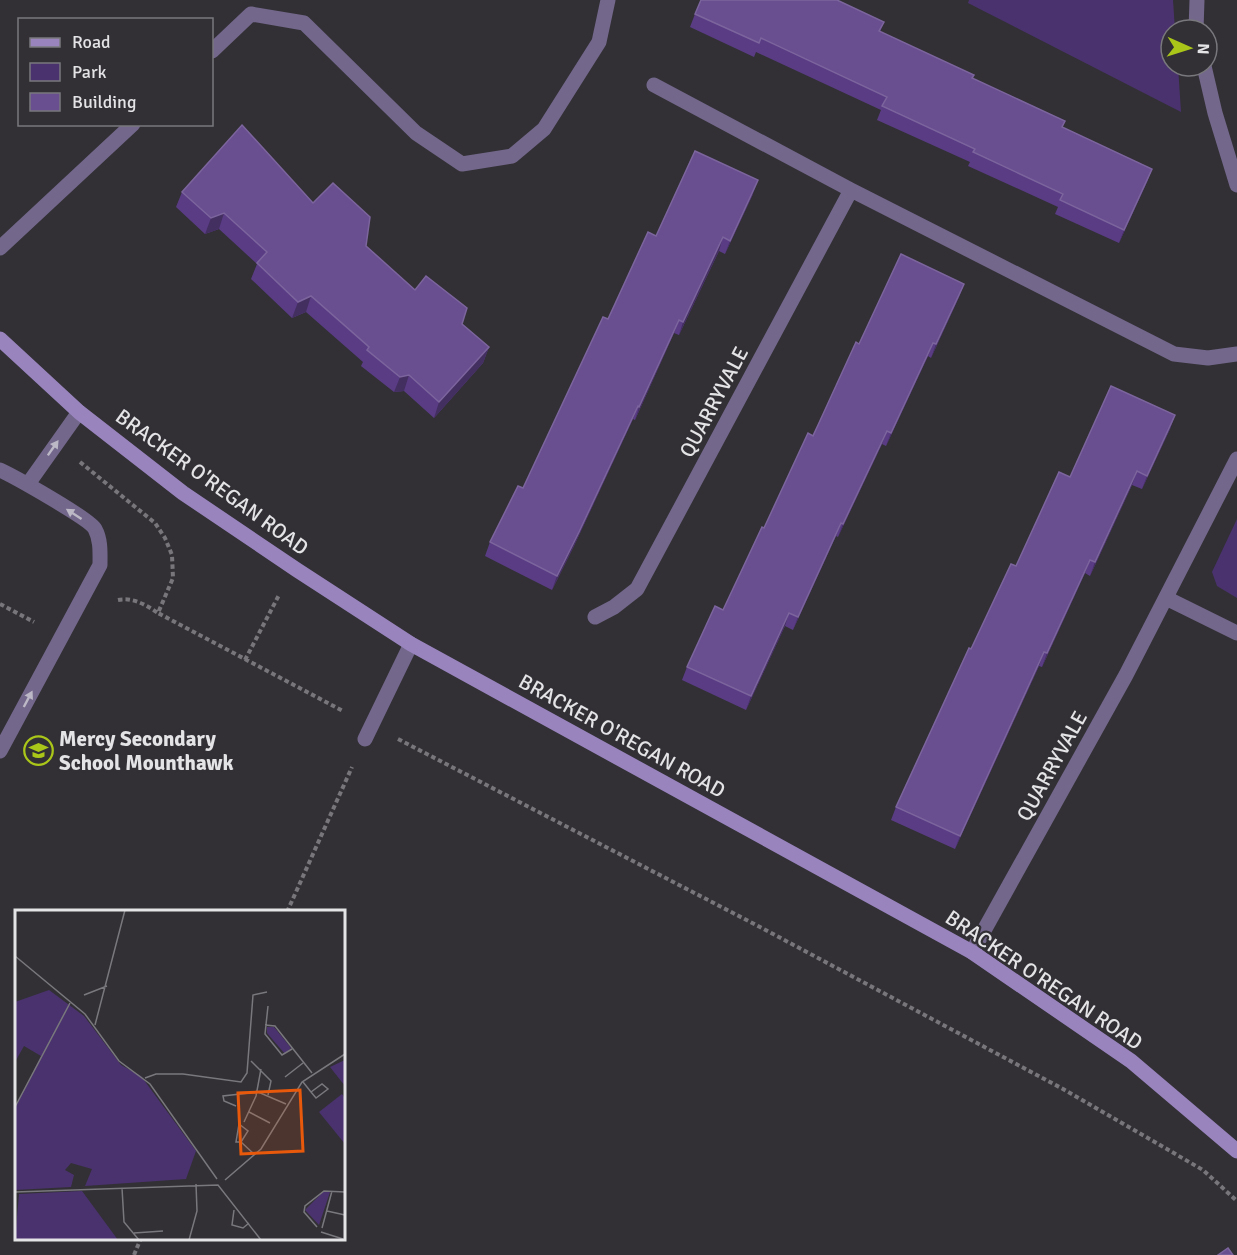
<svg xmlns="http://www.w3.org/2000/svg" width="1237" height="1255" font-family="Signika,sans-serif">
  <style>
    .green { fill: #4a326e }
    .lines { fill: none; stroke-linecap: round; stroke-linejoin: round }
    .path { stroke: #78767a; stroke-width: 4; stroke-dasharray: 4.5 3; stroke-linecap: butt }
    .lane { stroke: #73678b; stroke-width: 15 }
    .street { stroke: #73678b; stroke-width: 15 }
    .secondary { stroke: #9984be; stroke-width: 15 }
    .wall { fill: #5a3c85 }
    .shaded-wall { fill: #442f61 }
    .building { fill: #694e90; stroke: #7c659d; stroke-width: 1.5 }
    .oneway { fill: #bcb8c6 }
    .labels { text-anchor: middle; dominant-baseline: central; stroke-width: 4.5; stroke-linejoin: round; paint-order: stroke }
    .street-label { font-size: 21px; fill: #e4e3e6; stroke: #323035 }
    .poi-label { font-size: 21px; font-weight: bold; fill: #e4e3e6; stroke: #323035; text-anchor: start }
    .inset-road { fill: none; stroke: #79787c; stroke-width: 1.5 }
    .view { fill: #e8590c; fill-opacity: 0.15; stroke: #e8590c; stroke-width: 3 }
    .inset-edge { fill: none; stroke: #e4e3e6; stroke-width: 3 }
  </style>
  <rect width="100%" height="100%" fill="#323035"/>
  <path class="green" d="M969,0H1173L1175,30H1171V66H1178L1181,112L968,3Z
    M1237,519V598L1217,586L1212,572Z"/>
  <g class="lines">
    <path class="path" d="M80,462L155,523L165,538L172,555L173,578L158,613L343,711
      M118,600C133,597 146,605 158,613
      M0,604L34,622
      M245,660L279,595
      M398,739L760,927L1063,1089L1203,1170L1237,1201
      M287,912L352,767
      M134,1255L141,1238"/>
    <path class="lane" d="M0,470C15,477 90,519 95,529C101,540 100,553 100,565L0,751
      M28,484L79,412
      M365,739L411,644"/>
    <path class="street" d="M251,14L304,23L416,133L462,164L512,156L544,129L599,42L608,0
      M1196,30L1197,0
      M212,51L251,14
      M1204,66L1215,113L1237,185
      M654,85L851,190L1174,354L1208,358L1237,354
      M0,248L133,124
      M1166,598L1237,633
      M595,617L614,607L637,589L851,190
      M972,952L1126,675L1237,459"/>
    <path class="secondary" d="M0,339L79,412L183,493L297,570L411,644L972,952L1131,1061L1237,1151"/>
  </g>
  <path class="wall" d="M695,14L884,22L880,32L972,78L1065,121L1062,127L1152,169L1147,182L1119,243L1055,214L1058,207L968,166L970,162L877,120L881,110L756,52L754,57L690,27Z
    M182,192L313,203L366,246L415,290L462,324L489,347L483,363L434,418L404,391L394,392L361,366L363,362L306,312L292,318L251,279L257,264L219,229L205,234L176,207Z
    M753,194L725,254L719,251L679,335L674,333L635,420L633,419L574,546L552,590L485,556L490,542L523,488L608,319Z
    M964,284L959,297L931,358L928,356L886,446L882,444L838,537L836,536L793,630L785,626L746,710L682,680L687,667L723,610L859,344Z
    M1175,415L1170,429L1142,489L1132,485L1090,576L1085,573L1042,667L1039,666L955,849L891,820L896,807L971,649L1016,566Z"/>
  <path class="shaded-wall" d="M1152,169L1147,182L1119,243L1124,230Z
    M758,180L753,194L725,254L730,241Z
    M224,213L219,229L205,234L211,218Z
    M723,237L719,251L679,335L683,322Z
    M964,284L959,297L931,358L936,344Z
    M311,296L306,312L292,318L298,302Z
    M679,320L674,333L635,420L639,407Z
    M933,343L928,356L886,446L891,433Z
    M489,347L483,363L434,418L439,402Z
    M409,375L404,391L394,392L400,377Z
    M638,406L633,419L574,546L552,590L557,576Z
    M1175,415L1170,429L1142,489L1147,476Z
    M887,431L882,444L838,537L843,524Z
    M1137,471L1132,485L1090,576L1095,562Z
    M841,523L836,536L793,630L798,617Z
    M1090,560L1085,573L1042,667L1047,653Z
    M789,613L785,626L746,710L751,696Z
    M1044,652L1039,666L955,849L960,836Z"/>
  <path class="building" d="M701,0H837L884,22L879,31L974,75L972,78L1065,121L1062,127L1152,169L1124,230L1060,200L1063,194L973,152L975,149L882,106L887,97L761,38L759,43L695,14Z
    M242,125L313,203L333,183L370,217L366,246L415,290L426,276L467,308L462,324L489,347L439,402L409,375L400,377L367,350L369,347L311,296L298,302L257,263L267,252L224,213L211,218L182,192Z
    M695,151L758,180L730,241L723,237L683,322L679,320L639,407L638,406L579,532L557,576L490,542L518,486L523,488L603,317L608,319L648,232L656,236Z
    M901,254L964,284L936,344L933,343L891,433L887,431L843,524L841,523L798,617L789,613L751,696L687,667L715,606L723,610L762,527L764,528L808,433L813,436L856,342L859,344Z
    M1111,386L1175,415L1147,476L1137,471L1095,562L1090,560L1047,653L1044,652L960,836L896,807L969,648L971,649L1011,564L1016,566L1059,472L1070,477Z
    M1228,1248L1233,1255H1218Z"/>
  <defs><path id="oneway-solid" d="M-6-.8H1V-3.2L6.5 0L1 3.2V.8H-6Z" transform="scale(1.5)"/></defs>
  <g class="oneway">
    <use href="#oneway-solid" transform="translate(53 448) rotate(-55)"/>
    <use href="#oneway-solid" transform="translate(74 514) rotate(-147)"/>
    <use href="#oneway-solid" transform="translate(28 699) rotate(-62)"/>
  </g>
  <defs>
    <symbol id="school-ring" viewBox="-11 -11 22 22"><circle r="9.5" fill="#323035" stroke="#aac719" stroke-width="1.5"/><path d="M0-5L7-2L0 1L-7-2ZM-4 1L0 2.5L4 1V4Q0 6-4 4Z" fill="#aac719"/></symbol>
  </defs>
  <g fill-rule="evenodd">
    <use href="#school-ring" x="22" y="734" width="33" height="33"/>
  </g>
  <g class="labels">
    <g class="street-label">
      <text transform="translate(714 402) rotate(-62)">QUARRYVALE</text>
      <text transform="translate(212 482) rotate(36)">BRACKER O'REGAN ROAD</text>
      <text transform="translate(622 736) rotate(29)">BRACKER O'REGAN ROAD</text>
      <text transform="translate(1052 766) rotate(-61)">QUARRYVALE</text>
      <text transform="translate(1044 980) rotate(34)">BRACKER O'REGAN ROAD</text>
    </g>
    <g class="poi-label">
      <text x="59" y="739">Mercy Secondary<tspan x="59" dy="24">School Mounthawk</tspan></text>
    </g>
  </g>
  <g transform="translate(15 910)">
    <rect width="330" height="330" fill="#323035"/>
    <path d="M34,80L69,106L106,155L126,166L181,241L171,269L70,276L77,259L56,253L50,260L59,265L56,277L0,280V198L26,146L9,136L0,152V92ZM252,117H259L276,138L270,144L252,123ZM330,150V176L315,157ZM327,184L330,188V234L304,202ZM67,281L103,330H0L4,284ZM309,281L315,282L304,315L290,300Z" fill="#4a326e"/>
    <path class="inset-road" d="M0,46L70,104L104,151L135,174L202,269M69,85L92,76M253,96L250,124L267,145L277,139M80,115L110,0M250,115L260,116L297,163M236,151L256,171L253,185M270,167L288,153M130,168L141,164H168L226,172L232,163L238,85L252,82M288,172L296,182L301,188L313,179L307,174L296,182M221,196L209,191L208,186L243,182L271,194M0,197L55,93M234,202L255,213M229,212L241,186L246,159M226,232L233,221L224,214L221,232H226L240,245M210,270L246,239L287,172L330,144M107,278L109,312L124,330M0,282L203,275L246,330M219,300L217,315L228,318L234,313M312,301L330,305M302,317L289,302L290,296L309,281L330,282M307,318L317,281M306,322L328,329M119,323L148,321M174,330L182,301L181,274"/>
    <path class="view" d="M285,180L288,241L226,244L223,183Z"/>
    <rect width="330" height="330" class="inset-edge"/>
  </g>
  <rect x="18" y="18" width="195" height="108" fill="#323035" stroke="#79787c" stroke-width="1.5"/>
  <rect x="30" y="38" width="30" height="9" fill="#9984be" stroke="#79787c" stroke-width="1.5"/>
  <text x="72" y="48" font-size="18" fill="#e4e3e6">Road</text>
  <rect x="30" y="63" width="30" height="18" fill="#4a326e" stroke="#79787c" stroke-width="1.5"/>
  <text x="72" y="78" font-size="18" fill="#e4e3e6">Park</text>
  <rect x="30" y="93" width="30" height="18" fill="#694e90" stroke="#79787c" stroke-width="1.5"/>
  <text x="72" y="108" font-size="18" fill="#e4e3e6">Building</text>
  <g transform="translate(1189 48) rotate(93)"><circle r="28" fill="#323035" stroke="#79787c" stroke-width="1.5"/>
  <path d="M0-4.5L10 22L0 15L-10 22Z" fill="#aac719"/>
  <text y="-9" font-size="16" font-weight="bold" text-anchor="middle" fill="#e4e3e6">N</text>
  </g>
</svg>
